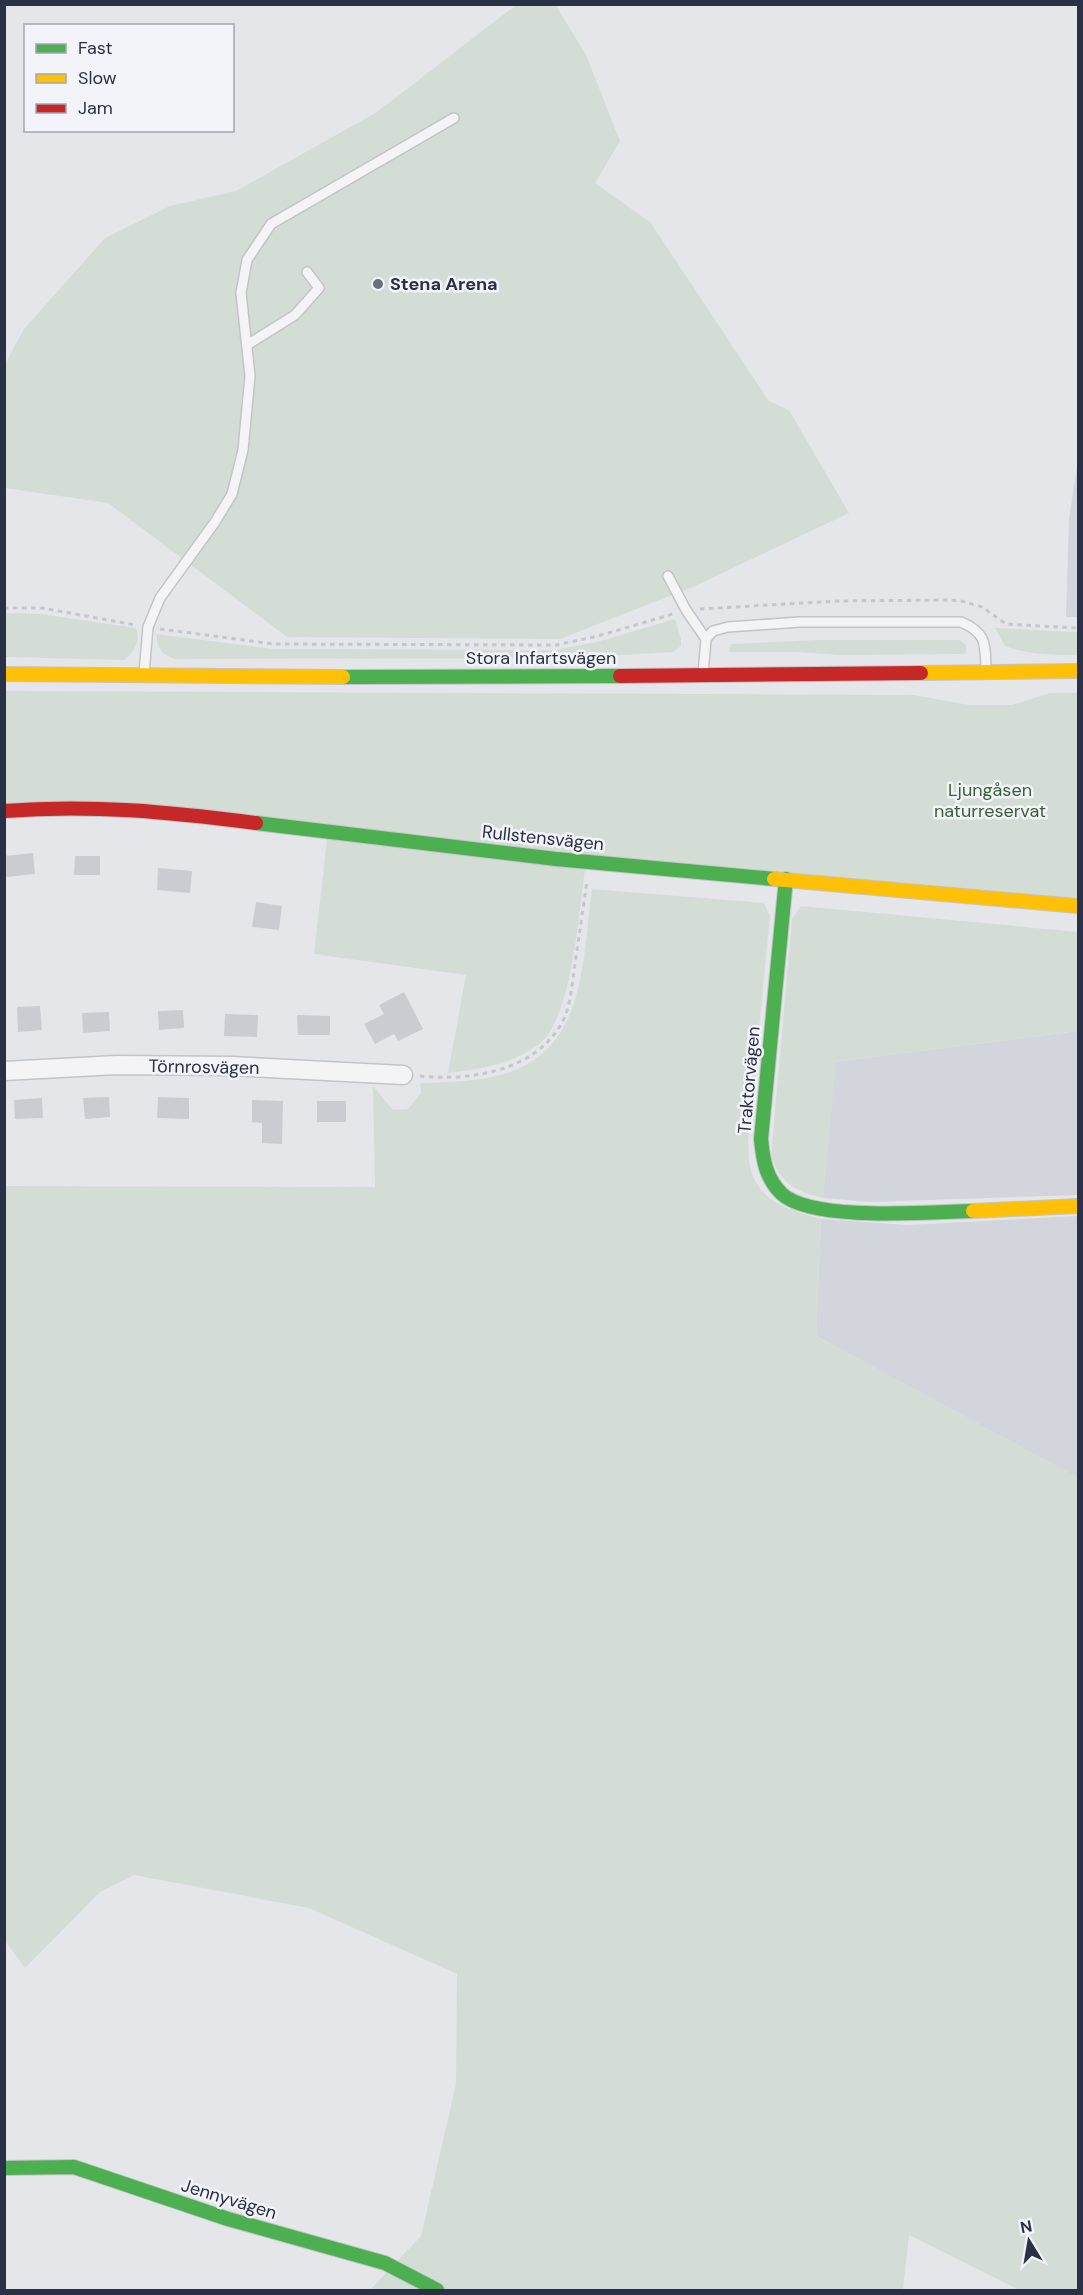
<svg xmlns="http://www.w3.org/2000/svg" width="1083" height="2295" font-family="'DM Sans',sans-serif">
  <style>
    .built { fill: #d3d5dd }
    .green { fill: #d4ddd5 }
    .building { fill: #cbccd1 }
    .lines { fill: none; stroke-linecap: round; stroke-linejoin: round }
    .lane-casing { stroke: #c3c4c8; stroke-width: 12 }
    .street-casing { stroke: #c3c4c8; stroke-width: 21 }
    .fast-casing { stroke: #c3c4c8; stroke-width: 16 }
    .slow-casing { stroke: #c3c4c8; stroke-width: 16 }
    .jam-casing { stroke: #c3c4c8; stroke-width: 16 }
    .path { stroke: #c6c7cc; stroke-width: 3; stroke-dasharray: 4.5 4.5; stroke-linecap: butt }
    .lane { stroke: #f4f4f6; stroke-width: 9 }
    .street { stroke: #f4f4f6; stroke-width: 18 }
    .fast { stroke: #4caf50; stroke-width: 14 }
    .slow { stroke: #ffc107; stroke-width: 14 }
    .jam { stroke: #c62828; stroke-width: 14 }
    .poi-dot { fill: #6b707f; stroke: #f3f4f9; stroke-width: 2 }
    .labels { text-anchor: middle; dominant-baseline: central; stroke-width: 5; stroke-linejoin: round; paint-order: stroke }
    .poi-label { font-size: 18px; font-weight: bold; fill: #2a3045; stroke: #f3f4f9; text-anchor: start }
    .street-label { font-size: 18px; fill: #2a3045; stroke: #f3f4f9 }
    .park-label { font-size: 18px; fill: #396136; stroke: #f3f4f9 }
  </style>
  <rect width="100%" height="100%" fill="#e5e6ea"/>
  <path class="built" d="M1078,459V617H1066L1069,519Z
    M1078,1031V1195L871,1202L823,1198L835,1062Z
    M1078,1216V1478L816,1336L821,1219L907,1225Z"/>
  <path class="green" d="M555,4L586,55L620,141L595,183L650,222L769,401L789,410L849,513L695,586L560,639L287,637L108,503L5,488V364L24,329L105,238L170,206L236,191L377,112L516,5Z
    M5,613L41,614L136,628C141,641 134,652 124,660L5,657Z
    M675,619L681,639V646L673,652L573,658L177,659C162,656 158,649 156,634L273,649L556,650L600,641Z
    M995,628L1078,632V655C1052,655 1030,655 1005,646Z
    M820,640H960L966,645V652L963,654L840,655L797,652H729L731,644Z
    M5,691L914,695L969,705H1012L1050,693H1078V898L5,803Z
    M327,839L585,869C579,912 572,1019 539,1044C512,1065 480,1069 448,1073L466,975L314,954Z
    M592,889L764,903L770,916L748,1142C749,1150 748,1161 751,1170C761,1204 792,1210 821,1219L816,1336L1078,1478V2290H1019L909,2235L903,2290H370L421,2236L456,2084L457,1974L309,1908L134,1875L100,1892L25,1968L5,1941V1186L375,1187L373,1086L393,1110L408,1109L421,1093L420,1083C449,1082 479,1082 507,1073C587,1047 582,958 592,889Z
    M801,906L1078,932V1031L836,1062L823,1198C795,1191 781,1184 771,1156L792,919Z"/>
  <path class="building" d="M33,853L35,874L6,877L4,856Z
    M75,856H100V875H74Z
    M158,868L192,871L190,893L157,890Z
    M256,902L282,906L279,930L252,927Z
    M404,992L423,1029L398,1041L394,1034L375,1044L364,1024L384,1014L379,1005Z
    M40,1006L42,1030L18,1032L17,1007Z
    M183,1010L184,1028L159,1030L158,1011Z
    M109,1012L110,1031L83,1033L82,1013Z
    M225,1014L258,1015L257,1037L224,1036Z
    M297,1015L330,1016V1035H298Z
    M109,1097L110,1117L85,1119L83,1098Z
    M158,1097L189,1098V1119L157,1118Z
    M42,1098L43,1118L15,1119L14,1100Z
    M252,1100L283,1101L282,1144L262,1143V1123L252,1122Z
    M317,1101H346V1122H317Z"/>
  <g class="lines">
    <defs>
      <path id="lane" d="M247,345L295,315L319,288L307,272
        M668,576L686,610L706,639
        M144,674L148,627L160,598L215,522L232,494L243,450L250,376L241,293L247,260L271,224L454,118
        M703,674L706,639L713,631L728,627L800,622H961C987,633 985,644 986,670"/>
      <path id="street" d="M4,1071L117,1065L232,1066L403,1075"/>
      <path id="fast" d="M343,677L620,676
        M256,823L556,859L774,879
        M786,879L761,1139C763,1160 766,1179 782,1194C813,1222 931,1212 973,1211
        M4,2168L74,2167L228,2219L385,2263L437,2290"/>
      <path id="slow" d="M921,673L1078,671
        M4,674L343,677
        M774,879L1078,906
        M973,1211L1078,1206"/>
      <path id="jam" d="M620,676L921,673
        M4,811C91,804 170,812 256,823"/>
    </defs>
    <use href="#lane" class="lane-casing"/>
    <use href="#street" class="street-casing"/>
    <use href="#fast" class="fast-casing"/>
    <use href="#slow" class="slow-casing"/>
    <use href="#jam" class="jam-casing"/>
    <path class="path" d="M4,608H42L135,625
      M700,609L838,601L949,600L961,601L982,607L1006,624L1078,628
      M160,629L274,644L556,645L598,636L673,614
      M420,1076C469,1081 532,1072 560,1026C571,1009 572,983 575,964C579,936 583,909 587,881"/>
    <use href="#lane" class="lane"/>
    <use href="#street" class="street"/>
    <use href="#fast" class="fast"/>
    <use href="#slow" class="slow"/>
    <use href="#jam" class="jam"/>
  </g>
  <circle class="poi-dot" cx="378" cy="284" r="6"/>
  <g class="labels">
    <g class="poi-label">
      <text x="390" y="284">Stena Arena</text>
    </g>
    <g class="street-label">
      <text x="541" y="658">Stora Infartsvägen</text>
      <text transform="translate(543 838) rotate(6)">Rullstensvägen</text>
      <text transform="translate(204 1067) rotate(1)">Törnrosvägen</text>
      <text transform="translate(749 1080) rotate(-85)">Traktorvägen</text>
      <text transform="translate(229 2199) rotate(17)">Jennyvägen</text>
    </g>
    <g class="park-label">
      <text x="990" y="790">Ljungåsen<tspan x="990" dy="21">naturreservat</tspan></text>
    </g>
  </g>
  <rect width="1083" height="2295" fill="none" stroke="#2a3045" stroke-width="12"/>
  <rect x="24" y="24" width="210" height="108" fill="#f3f4f9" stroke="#a3a6b1" stroke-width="1.5"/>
  <rect x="36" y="44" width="30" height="9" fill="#4caf50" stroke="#a3a6b1" stroke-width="1.5"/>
  <text x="78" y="54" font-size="18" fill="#2a3045">Fast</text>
  <rect x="36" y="74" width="30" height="9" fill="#ffc107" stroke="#a3a6b1" stroke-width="1.5"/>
  <text x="78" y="84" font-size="18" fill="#2a3045">Slow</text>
  <rect x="36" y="104" width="30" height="9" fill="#c62828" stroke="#a3a6b1" stroke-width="1.5"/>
  <text x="78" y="114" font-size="18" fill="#2a3045">Jam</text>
  <g transform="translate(1029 2241) rotate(349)" stroke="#f3f4f9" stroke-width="4.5" paint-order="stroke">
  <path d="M0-4.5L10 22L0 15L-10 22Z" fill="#2a3045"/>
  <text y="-9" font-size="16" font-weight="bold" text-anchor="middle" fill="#2a3045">N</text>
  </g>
</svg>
